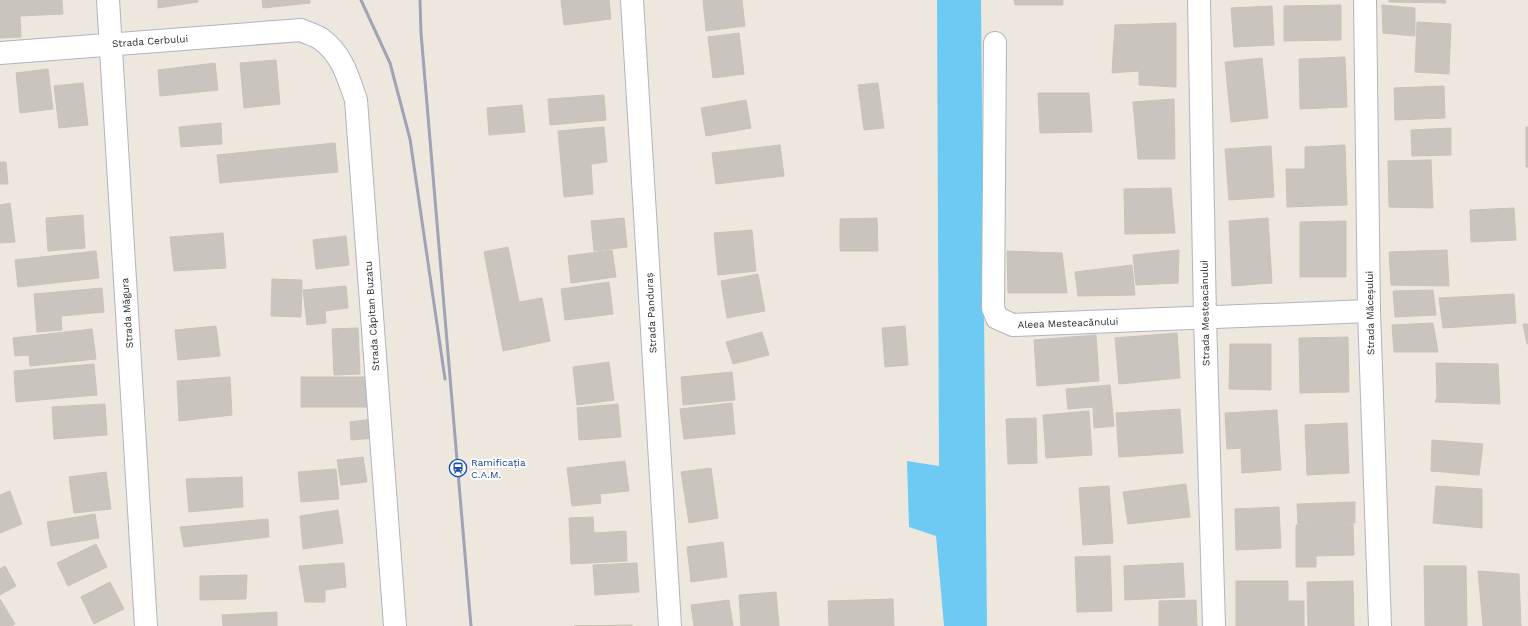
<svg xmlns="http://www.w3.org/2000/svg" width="1528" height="626" font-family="'Work Sans',sans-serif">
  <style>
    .water { fill: #6dcbf3 }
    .building { fill: #c9c4bd; stroke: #c9c3b7 }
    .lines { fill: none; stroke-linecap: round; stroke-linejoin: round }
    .street-casing { stroke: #b1b3c0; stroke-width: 24 }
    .street { stroke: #fff; stroke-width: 22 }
    .rail { stroke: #a0a2b6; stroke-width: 3 }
    .labels { text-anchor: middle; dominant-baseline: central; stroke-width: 4; stroke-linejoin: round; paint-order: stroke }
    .street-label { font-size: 10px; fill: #2c2c2c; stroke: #fff }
    .transit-label { font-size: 10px; fill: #164399; stroke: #fff; text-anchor: start }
  </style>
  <rect width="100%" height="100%" fill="#eee7dd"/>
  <path class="water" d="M937,0H981L987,626H944L936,536L909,527L907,461L939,466Z"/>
  <path class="building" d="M0,0H62L63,14L20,16L21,37L0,38Z
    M158,0H198V2L158,8Z
    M262,0H310V3L263,8Z
    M561,0H609L611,19L564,25Z
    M703,0H742L745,26L706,31Z
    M1014,0H1063V5H1015Z
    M1389,0H1445L1446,3L1389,2Z
    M1341,5V40L1284,41V6Z
    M1382,5L1415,8V36L1383,33Z
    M1272,6L1274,45L1234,47L1231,8Z
    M1417,22L1451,24L1449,74L1415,72Z
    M1176,23V87L1139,85V71L1112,73L1115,25Z
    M739,33L744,74L713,78L708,37Z
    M1345,57L1347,107L1300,109L1299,59Z
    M1262,58L1268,118L1231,122L1225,62Z
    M276,60L280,104L244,108L240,63Z
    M215,63L218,90L160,96L158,70Z
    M48,69L53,109L20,113L16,73Z
    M83,83L88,125L59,128L54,86Z
    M878,83L884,128L864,130L858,85Z
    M1444,86L1445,118L1395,120L1394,88Z
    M1038,93H1089L1092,132L1040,133Z
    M604,95L606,120L550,125L548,99Z
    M1174,99L1175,159H1138L1133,102Z
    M746,100L751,128L706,136L701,108Z
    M522,105L525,132L489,135L487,108Z
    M221,123L222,144L181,147L179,127Z
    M604,127L607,162L591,164L593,194L564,197L558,131Z
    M1526,127H1528V167H1526Z
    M1451,128V155L1412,156L1411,130Z
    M335,143L338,172L220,183L217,155Z
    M780,145L784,176L716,184L712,153Z
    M1345,145L1347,205L1287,207L1286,169H1305V147Z
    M1271,146L1274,197L1229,200L1225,149Z
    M1431,160L1433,208L1389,207L1388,161Z
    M0,162H6L8,184H0Z
    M1171,188L1175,233L1125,234L1124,189Z
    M10,203L15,242L0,243V205Z
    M1514,208L1516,240L1471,242L1470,210Z
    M83,215L85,248L48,251L46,218Z
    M624,218L627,247L594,251L591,221Z
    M877,218L878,251H840V219Z
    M1268,218L1272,283L1232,286L1229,221Z
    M1346,221V277H1300V222Z
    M752,230L756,271L718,275L714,233Z
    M223,233L226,268L174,271L170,237Z
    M346,236L349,265L316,269L313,240Z
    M508,247L519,302L542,298L550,341L503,351L484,252Z
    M612,250L616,277L571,283L568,256Z
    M1179,250L1178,283L1136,285L1133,255Z
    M1447,250L1449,286L1391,285L1389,252Z
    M96,251L99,278L18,287L15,260Z
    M1007,251L1062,253L1067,293H1008Z
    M1132,265L1135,295L1078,296L1075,272Z
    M758,274L765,311L727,318L721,281Z
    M272,279L302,280L301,317L271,316Z
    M609,282L613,314L565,320L561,289Z
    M346,286L348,308L325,311L326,323L307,325L303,290Z
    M102,288L104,312L61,316L62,330L37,332L34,294Z
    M1433,290L1436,315L1395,317L1393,291Z
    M1514,294L1516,323L1443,328L1439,298Z
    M1433,323L1438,352H1394L1392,325Z
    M1523,324H1528V344H1527Z
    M216,326L220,356L178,360L175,330Z
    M905,326L908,365L885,367L882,328Z
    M358,328L360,374L334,375L332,329Z
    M92,329L96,359L30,366L29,355L15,356L13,338Z
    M762,332L769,355L733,364L726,342Z
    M1177,333L1180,378L1119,384L1115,338Z
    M1096,335L1099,381L1037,386L1034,340Z
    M1348,337L1349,392L1300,393L1299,338Z
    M1230,344H1271V390L1229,389Z
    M609,362L614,400L577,405L573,367Z
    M1436,363L1498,364L1500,404L1435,402L1437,397Z
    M94,364L97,395L16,402L14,371Z
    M732,372L735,400L683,405L681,377Z
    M230,377L232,415L179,421L177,381Z
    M301,377H368V407H301Z
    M1110,385L1114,426L1094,428L1093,407L1068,409L1066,389Z
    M732,403L735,434L684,439L680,409Z
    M105,404L107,435L54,439L52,407Z
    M618,404L621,437L579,440L577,408Z
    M1180,409L1183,453L1119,457L1116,413Z
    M1277,410L1281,470L1242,473L1241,448L1227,449L1225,413Z
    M1089,411L1092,455L1046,458L1043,415Z
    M1036,418L1037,463L1008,464L1006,419Z
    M373,419L375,438L351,440L350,422Z
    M1347,423L1349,473L1307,475L1305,425Z
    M1432,440L1483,444L1479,475L1431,471Z
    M363,457L367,482L341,485L337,460Z
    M625,461L629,491L600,494L601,503L572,506L567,468Z
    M711,468L718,518L689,523L681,472Z
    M336,469L339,499L301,502L298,472Z
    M106,472L111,509L74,513L69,477Z
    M242,477L243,507L189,512L186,479Z
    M1186,484L1190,517L1128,524L1123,492Z
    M1109,486L1113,543L1083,545L1079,488Z
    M1436,486L1482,489V528L1433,523Z
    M10,491L22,524L0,533V495Z
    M1355,502V523L1298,524L1297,504Z
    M1279,507L1281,548L1236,550L1235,509Z
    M338,510L343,543L303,549L300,516Z
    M95,514L99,538L51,546L47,522Z
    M593,517L594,533L626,531L627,561L571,564L569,518Z
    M268,519L269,537L184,547L180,527Z
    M1353,524L1354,555L1316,556V567H1296V525Z
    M723,542L727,577L691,582L687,547Z
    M96,544L107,567L68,586L57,563Z
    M1110,556L1112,611L1077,612L1075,557Z
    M344,563L346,587L325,590V602H305L299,566Z
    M637,563L639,592L595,595L593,565Z
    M1183,563L1185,597L1125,600L1124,566Z
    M5,566L16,586L0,595V569Z
    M1424,566H1466L1467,626H1425Z
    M1478,571L1519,574L1521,626H1483Z
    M247,575L246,599L200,600V576Z
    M1236,581H1288V601H1304V626H1236Z
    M1353,581L1354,626H1308L1307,582Z
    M110,582L124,609L94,624L81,597Z
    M776,592L779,626H741L739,595Z
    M0,599L15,624L11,626H0Z
    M893,599L894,626H829L828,601Z
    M729,600L733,626H694L691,605Z
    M1196,600L1197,626H1159V601Z
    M277,612V626H223L222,615Z
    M632,625V626H574Z"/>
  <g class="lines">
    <defs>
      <path id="street" d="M108,0L146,626
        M632,0L670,626
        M1199,0L1205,318L1214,626
        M1365,0L1369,311L1380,626
        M995,43L993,308L997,318L1013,325L1369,311
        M0,53L301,30C307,33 315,35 321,39C342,54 348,77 356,100L395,626"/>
    </defs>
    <use href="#street" class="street-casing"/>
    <use href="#street" class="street"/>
    <path class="rail" d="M361,0L390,63L410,139L445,379
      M420,0L421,33L471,626"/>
  </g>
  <defs>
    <symbol id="station-ring" viewBox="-11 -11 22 22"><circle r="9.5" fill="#fff" stroke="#1a4fb4" stroke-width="1.5"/><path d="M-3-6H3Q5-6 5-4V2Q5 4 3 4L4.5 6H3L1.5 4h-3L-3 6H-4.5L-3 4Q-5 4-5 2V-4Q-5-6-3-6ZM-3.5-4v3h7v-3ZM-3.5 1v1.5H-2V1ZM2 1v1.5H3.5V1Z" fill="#1a4fb4"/></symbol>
  </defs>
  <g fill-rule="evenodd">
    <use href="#station-ring" x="448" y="458" width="20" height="20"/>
  </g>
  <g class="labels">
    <g class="street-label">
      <text transform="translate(150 41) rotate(-4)">Strada Cerbului</text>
      <text transform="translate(127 313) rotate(-94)">Strada Măgura</text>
      <text transform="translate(651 313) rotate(-93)">Strada Panduraș</text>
      <text transform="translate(1205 313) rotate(-91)">Strada Mesteacănului</text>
      <text transform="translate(1370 313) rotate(-91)">Strada Măceșului</text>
      <text transform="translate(372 316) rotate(-94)">Strada Căpitan Buzatu</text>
      <text transform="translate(1068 323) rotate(-2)">Aleea Mesteacănului</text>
    </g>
    <g class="transit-label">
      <text x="471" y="462">Ramificația<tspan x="471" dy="12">C.A.M.</tspan></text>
    </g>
  </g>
</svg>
